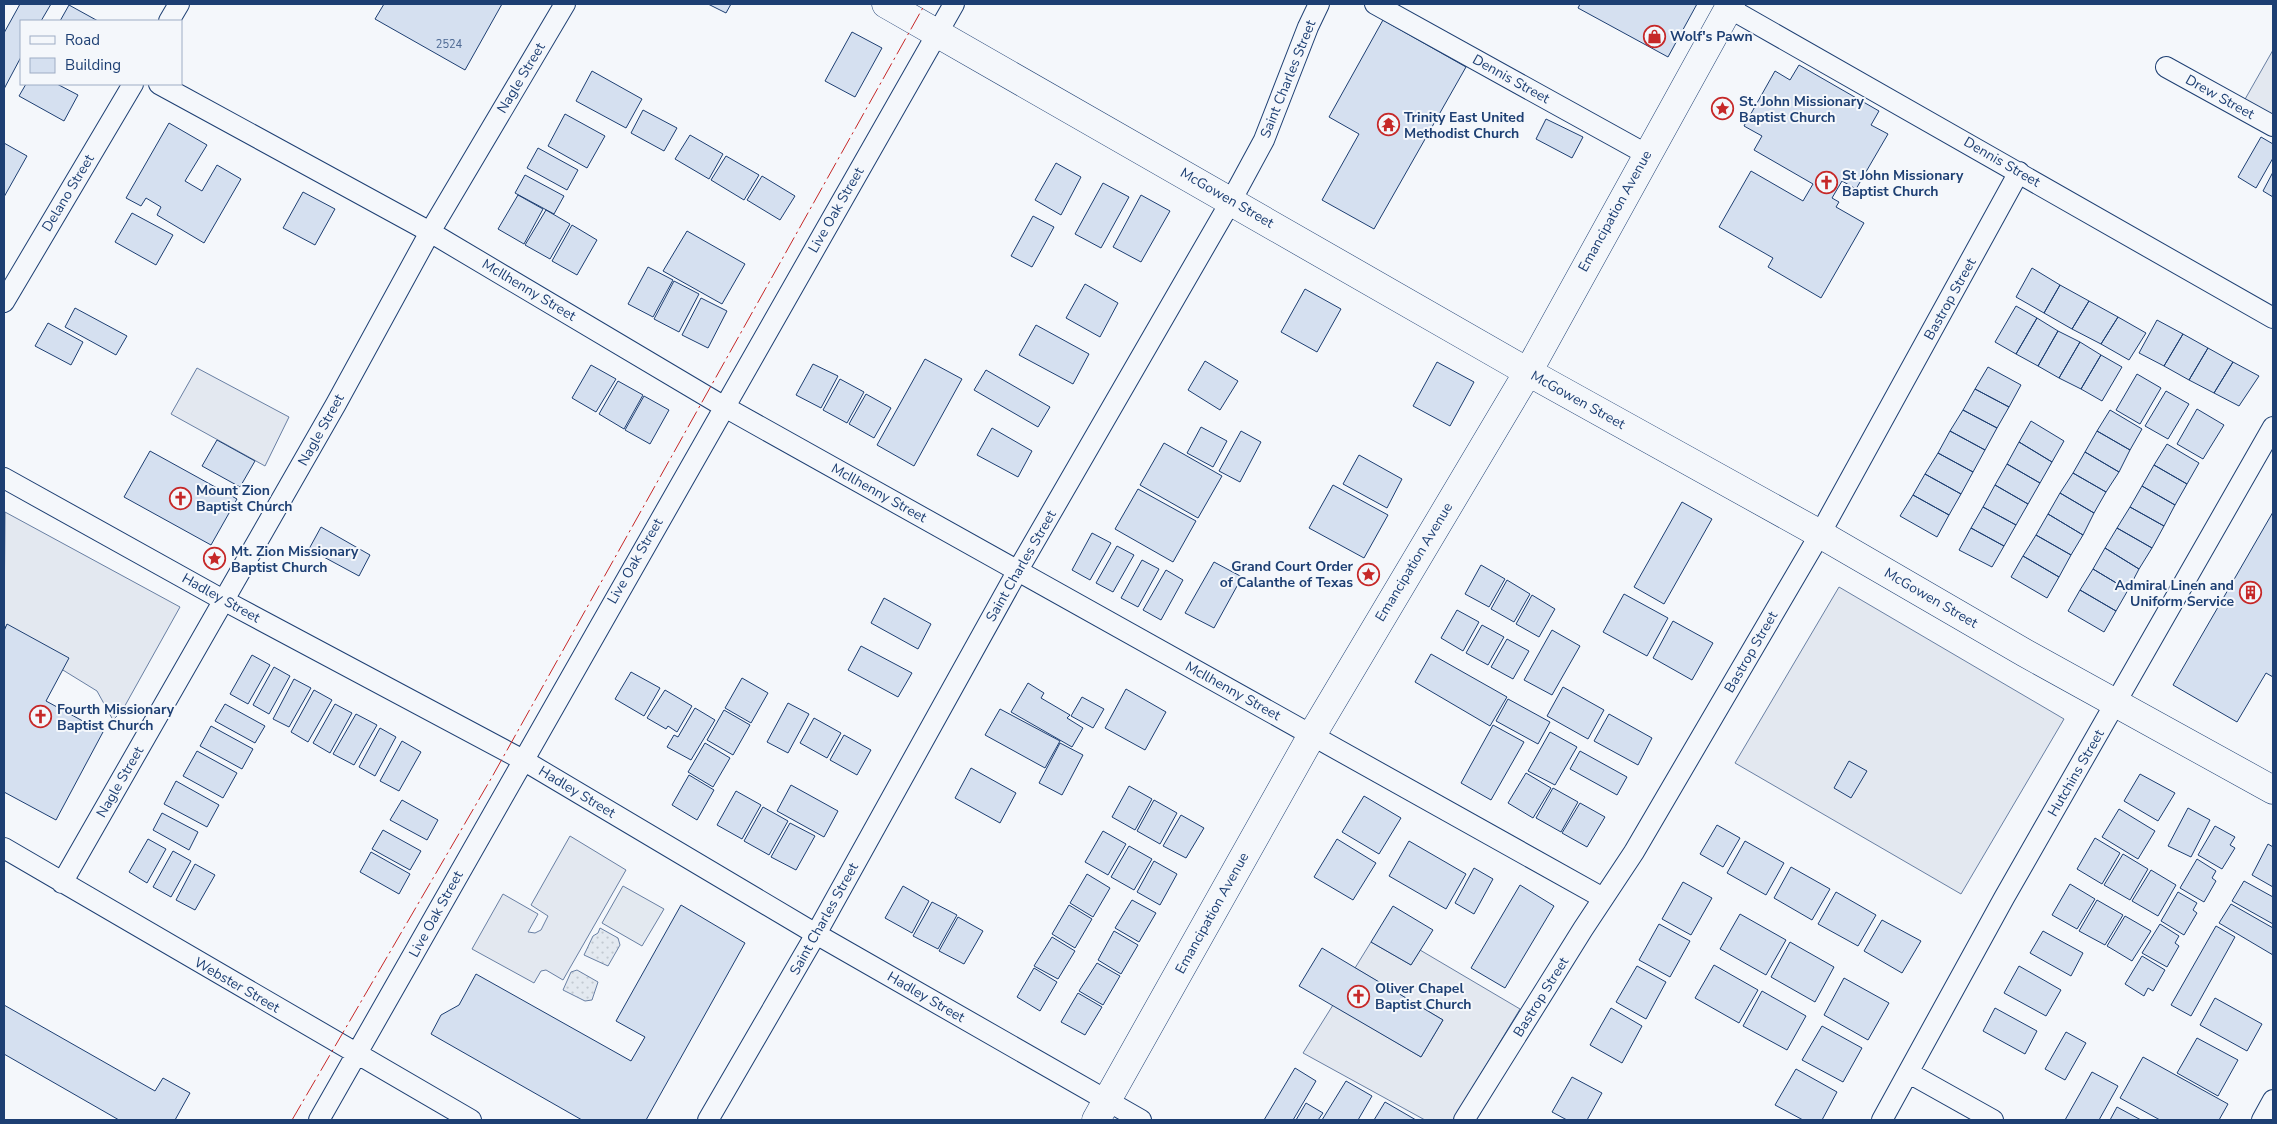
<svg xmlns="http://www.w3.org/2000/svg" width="2277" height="1124" font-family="'Nunito Sans',sans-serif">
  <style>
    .park { fill: url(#park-dots); stroke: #687fa3 }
    .pitch { fill: #e3e9f0; stroke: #687fa3 }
    .parking { fill: #e3e8f0; stroke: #687fa3 }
    .building { fill: #d5e0f0; stroke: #1d3f73 }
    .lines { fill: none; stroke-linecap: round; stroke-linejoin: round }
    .street-casing { stroke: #1d3f73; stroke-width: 22 }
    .secondary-casing { stroke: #1d3f73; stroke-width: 29 }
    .street { stroke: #f4f7fb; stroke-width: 20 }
    .secondary { stroke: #f4f7fb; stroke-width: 28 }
    .power { stroke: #c62828; stroke-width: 1; stroke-dasharray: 18 4 2.5 4; stroke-linecap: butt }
    .labels { text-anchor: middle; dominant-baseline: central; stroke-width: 4; stroke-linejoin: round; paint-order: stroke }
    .number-label { font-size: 11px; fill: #4b6792 }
    .poi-label { font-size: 14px; font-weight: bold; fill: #1d3f73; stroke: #f4f7fb; text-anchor: start }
    .street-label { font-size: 14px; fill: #1d3f73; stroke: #f4f7fb }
  </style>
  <defs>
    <pattern id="park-dots" width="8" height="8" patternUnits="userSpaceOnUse" patternTransform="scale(1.25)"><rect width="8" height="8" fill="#e3e9f0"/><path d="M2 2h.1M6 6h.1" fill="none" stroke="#c2c9d1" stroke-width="1.8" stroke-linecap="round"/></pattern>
  </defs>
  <rect width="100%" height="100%" fill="#f4f7fb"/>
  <path class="park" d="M600,928L618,938L620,945L608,966L584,955L593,936L598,933Z
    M577,970L598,982L592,1000L585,1001L563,990L571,972Z"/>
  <path class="pitch" d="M623,886L664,909L642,946L602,923Z"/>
  <path class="parking" d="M2273,50V118L2244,101Z
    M197,368L289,417L265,466L171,414Z
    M5,512L180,607L122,711L113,720L97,691L58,667L6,626L4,630Z
    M1839,587L2064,719L1961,894L1735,763Z
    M570,836L626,870L563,980L546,970L541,971L534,983L472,949L503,894L538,914L528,932L535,933L541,930L548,916L531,905Z
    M1371,942L1411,965L1420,950L1520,1009L1453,1120H1425L1303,1053L1333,1005L1421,1057L1443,1020L1355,968Z"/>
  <path class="building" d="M20,4H51L41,21H21V57L4,89V33Z
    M384,4H502L465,70L375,19Z
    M708,4H731L726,13Z
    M1580,4H1697L1668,57L1578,8Z
    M69,5L98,21H60Z
    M1383,20L1466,67L1374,229L1322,200L1359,134L1329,117Z
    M852,32L882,48L855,97L825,81Z
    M1799,65L1879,111L1871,125L1888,134L1856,189L1842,181L1832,198L1839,202L1836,207L1864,223L1821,298L1768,267L1773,258L1719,227L1751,171L1803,201L1813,184L1754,150L1762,136L1744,126L1775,71L1790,80Z
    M592,71L642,99L626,128L576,101Z
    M26,84H57L78,95L64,121L19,96Z
    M643,110L677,128L664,151L631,133Z
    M565,114L605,136L587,168L548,146Z
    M1546,119L1583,137L1572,158L1536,139Z
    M169,123L207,145L185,181L202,191L217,165L241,179L204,243L157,215L161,207L146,198L141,206L126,198Z
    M690,135L723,154L709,179L675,159Z
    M2261,137L2273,144V158L2256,188L2238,177Z
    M4,143L27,156L4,197Z
    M538,148L578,170L567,190L527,168Z
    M726,156L759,175L744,200L711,180Z
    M1056,163L1081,177L1061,215L1035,200Z
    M2273,172V197L2263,191Z
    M525,175L564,196L554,214L515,193Z
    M762,176L795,196L780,220L747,200Z
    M1103,183L1129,197L1101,248L1075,234Z
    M303,192L335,209L315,245L283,228Z
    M518,195L543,209L524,244L498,229Z
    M1141,195L1170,211L1141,262L1113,247Z
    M546,210L570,224L550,259L525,245Z
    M132,213L173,235L156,265L115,242Z
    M1033,216L1054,227L1032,267L1011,256Z
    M572,225L597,240L577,275L552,261Z
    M687,231L745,264L722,304L663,271Z
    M648,267L673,280L653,317L628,304Z
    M2032,268L2060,285L2044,313L2016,297Z
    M674,281L699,294L679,332L654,319Z
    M1085,284L1118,303L1100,337L1066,318Z
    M2060,285L2089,301L2072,329L2044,313Z
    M1305,289L1341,309L1317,352L1281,332Z
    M701,298L727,311L708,348L682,335Z
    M2089,301L2118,317L2101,344L2072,329Z
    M2016,306L2037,318L2016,354L1995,342Z
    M75,308L127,336L116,355L65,327Z
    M2118,317L2146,333L2129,360L2101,344Z
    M2037,318L2058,331L2038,366L2016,354Z
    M2157,320L2183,334L2164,366L2139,353Z
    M48,323L83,342L71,365L35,346Z
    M1036,325L1089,354L1073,384L1019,355Z
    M2058,331L2080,342L2059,378L2038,366Z
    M2183,334L2208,348L2189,380L2164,366Z
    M2080,342L2101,355L2081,389L2059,378Z
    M2208,348L2233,362L2214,393L2189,380Z
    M2101,355L2122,367L2102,401L2081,389Z
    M925,359L962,379L914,466L877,445Z
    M1205,361L1238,381L1220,410L1188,390Z
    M1437,362L1474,382L1450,426L1413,406Z
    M2233,362L2259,376L2239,406L2214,393Z
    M813,364L838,376L821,408L796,395Z
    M591,365L616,379L596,412L572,398Z
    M1988,367L2021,385L2009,407L1975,389Z
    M986,370L1050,407L1038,427L974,390Z
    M2137,374L2161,388L2140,424L2116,410Z
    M840,379L864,392L847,423L823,410Z
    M618,381L643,395L624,429L599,414Z
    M1975,389L2009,407L1997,428L1963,410Z
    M2166,391L2189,404L2168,439L2145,426Z
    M866,394L891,408L874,438L849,424Z
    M644,396L669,410L650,444L625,430Z
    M2197,409L2224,425L2203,459L2177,444Z
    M1963,410L1997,428L1985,450L1950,431Z
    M2110,410L2142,429L2130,450L2097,431Z
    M2031,421L2064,441L2052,462L2019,442Z
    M1201,427L1227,441L1213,467L1187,453Z
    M992,428L1032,451L1018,477L977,455Z
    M1241,431L1261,442L1240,482L1219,471Z
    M1950,431L1985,450L1973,472L1938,453Z
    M2097,431L2130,450L2119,472L2085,452Z
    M217,440L255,461L240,487L202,466Z
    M2019,442L2052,462L2040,483L2007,464Z
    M1164,443L1222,476L1198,518L1140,485Z
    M2167,444L2199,463L2187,484L2154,465Z
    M150,451L237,499L211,545L124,497Z
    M2085,452L2119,472L2106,492L2073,473Z
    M1938,453L1973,472L1961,494L1925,474Z
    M1359,455L1402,479L1387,508L1343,484Z
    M2007,464L2040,483L2028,504L1995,485Z
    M2154,465L2187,484L2175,505L2142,486Z
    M2073,473L2106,492L2094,513L2060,493Z
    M1925,474L1961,494L1949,515L1913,495Z
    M1333,485L1388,515L1364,558L1309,528Z
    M1995,485L2028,504L2016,525L1983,507Z
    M2142,486L2175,505L2164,526L2130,507Z
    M1138,489L1196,521L1173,562L1115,529Z
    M2060,493L2094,513L2083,535L2048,514Z
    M1913,495L1949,515L1937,537L1900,516Z
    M1682,502L1712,519L1664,604L1634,587Z
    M1983,507L2016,525L2004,546L1971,528Z
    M2130,507L2164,526L2152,548L2117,528Z
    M2273,512V677L2266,673L2237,722L2173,685Z
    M2048,514L2083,535L2071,555L2036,535Z
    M321,527L370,555L359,576L309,549Z
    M1971,528L2004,546L1992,567L1959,550Z
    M2117,528L2152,548L2139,569L2105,548Z
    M1092,533L1111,543L1090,580L1072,570Z
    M2036,535L2071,555L2059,577L2023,556Z
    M1117,546L1134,555L1113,592L1096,583Z
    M2105,548L2139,569L2128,590L2093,569Z
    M2023,556L2059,577L2047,598L2011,577Z
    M1142,560L1159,569L1138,607L1121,598Z
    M1214,562L1242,577L1214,628L1185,613Z
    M1481,565L1505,579L1489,607L1465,594Z
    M2093,569L2128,590L2116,611L2080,590Z
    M1166,570L1183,580L1161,620L1143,610Z
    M1507,580L1530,594L1514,622L1491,609Z
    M2080,590L2116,611L2104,632L2068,611Z
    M1624,594L1668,618L1647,656L1603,632Z
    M1532,595L1555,609L1539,637L1516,624Z
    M884,598L931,624L918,649L871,623Z
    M1457,610L1479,622L1463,651L1441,638Z
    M1673,621L1713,643L1692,680L1653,658Z
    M7,624L69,658L46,701L103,732L56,820L4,792V631Z
    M1482,625L1504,637L1488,665L1466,653Z
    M1552,630L1580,646L1552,695L1524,680Z
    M1507,639L1529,651L1513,679L1491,667Z
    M861,646L912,673L898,697L848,670Z
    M1431,654L1507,697L1490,726L1415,682Z
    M252,655L270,665L248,704L230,694Z
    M274,667L290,676L269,714L253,705Z
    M631,672L660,688L644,716L615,699Z
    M742,678L768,693L751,723L725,708Z
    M294,679L311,688L289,727L273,719Z
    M1028,683L1044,693L1041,698L1070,715L1067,718L1083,728L1072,747L1011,712Z
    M1563,687L1604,710L1588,739L1547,716Z
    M1126,689L1166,712L1145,750L1105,728Z
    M314,690L332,700L308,742L291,732Z
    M665,690L692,706L677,732L668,726L666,729L647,718Z
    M1082,697L1104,709L1093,728L1071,716Z
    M1508,699L1550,722L1538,744L1496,721Z
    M788,703L809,714L788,753L767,742Z
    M225,704L265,726L255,743L215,721Z
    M335,704L352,713L330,753L313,743Z
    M695,708L715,720L691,760L667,747L674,735L678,737Z
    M1000,709L1060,741L1045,768L985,735Z
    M724,710L750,725L733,755L707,740Z
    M356,714L377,725L354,765L333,754Z
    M1609,714L1652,738L1638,765L1594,741Z
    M814,718L841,733L827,758L800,743Z
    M1493,725L1524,742L1491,800L1461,783Z
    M211,726L253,749L242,769L200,746Z
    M380,728L396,737L375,776L359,767Z
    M1550,732L1577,747L1555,785L1528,771Z
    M844,735L871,750L857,775L830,760Z
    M402,741L421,752L399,791L380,781Z
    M705,743L730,758L713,787L688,772Z
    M1060,743L1083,755L1062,795L1039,783Z
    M197,751L237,773L223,798L183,776Z
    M1580,751L1627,777L1617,795L1570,769Z
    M1849,761L1867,771L1851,798L1834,788Z
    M971,768L1016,793L1000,823L955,798Z
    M1526,773L1551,788L1533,818L1508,803Z
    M2140,774L2175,793L2158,821L2124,801Z
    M689,775L714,790L697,820L672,805Z
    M176,781L219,805L207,827L164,804Z
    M791,785L838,811L824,837L777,811Z
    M1129,786L1152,799L1135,830L1112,817Z
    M1553,788L1578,802L1561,832L1536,818Z
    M736,791L761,805L742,839L717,825Z
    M1364,796L1401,818L1379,854L1342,832Z
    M402,800L438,820L427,840L390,820Z
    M1154,800L1177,813L1160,844L1137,831Z
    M1580,803L1605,817L1587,847L1562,833Z
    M763,807L788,821L769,855L744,841Z
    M2188,808L2210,820L2191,857L2168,846Z
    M2119,809L2155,831L2138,859L2102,837Z
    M162,813L198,832L189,850L153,830Z
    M1181,815L1204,828L1186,858L1163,846Z
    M790,823L815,836L796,870L771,857Z
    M1717,825L1740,838L1723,867L1700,854Z
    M2215,826L2235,837L2230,845L2235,848L2222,869L2198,855Z
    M383,830L421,851L410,870L372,849Z
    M1103,831L1126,844L1108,875L1085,862Z
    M2095,838L2120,853L2102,884L2077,869Z
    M148,839L166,849L147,883L129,872Z
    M1337,839L1376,863L1353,900L1314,877Z
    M1409,841L1466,874L1446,909L1389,876Z
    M1745,841L1784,863L1766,895L1727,873Z
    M2268,844L2273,847V887L2252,875Z
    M1129,846L1152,859L1134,890L1111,877Z
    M173,851L191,861L171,897L153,887Z
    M371,852L410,874L399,894L360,872Z
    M2123,854L2148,869L2130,900L2104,885Z
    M2197,859L2216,871L2212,878L2216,881L2204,902L2180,888Z
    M1154,861L1177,874L1160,905L1137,892Z
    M195,864L215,875L195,910L176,900Z
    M1791,867L1830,889L1812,920L1774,898Z
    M1474,868L1493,879L1474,914L1455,903Z
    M2151,870L2176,885L2158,916L2132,901Z
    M1087,874L1110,888L1093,917L1070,903Z
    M2244,881L2273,897V924L2232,901Z
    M1683,882L1712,898L1691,935L1662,919Z
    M2070,884L2095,899L2077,929L2052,915Z
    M1520,885L1554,906L1505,988L1471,968Z
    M903,886L929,901L912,933L885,918Z
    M1836,892L1876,915L1858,946L1818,924Z
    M2178,892L2197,903L2193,910L2197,913L2184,935L2161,921Z
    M1132,900L1156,913L1139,942L1115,928Z
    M2097,900L2123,915L2105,945L2079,931Z
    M932,902L957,915L938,949L913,936Z
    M2231,904L2273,928V955L2219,923Z
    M681,905L745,943L646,1120H582L431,1034L441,1015L459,1005L476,974L631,1061L645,1037L616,1021Z
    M1069,905L1092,919L1075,948L1052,934Z
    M1393,906L1433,930L1411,965L1371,942Z
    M1740,914L1786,940L1766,975L1720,949Z
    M2125,916L2151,931L2132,961L2107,946Z
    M958,917L983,931L964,964L939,951Z
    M1882,920L1921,941L1902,973L1864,951Z
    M1659,924L1690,941L1670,977L1639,960Z
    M2160,924L2179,936L2175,943L2179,946L2167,967L2142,953Z
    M2216,926L2235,937L2191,1016L2171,1005Z
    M1114,931L1138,945L1121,974L1098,960Z
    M2043,931L2083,953L2071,976L2030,953Z
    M1052,937L1075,951L1058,979L1034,966Z
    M1790,942L1834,967L1815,1002L1771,977Z
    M1322,948L1443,1020L1421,1057L1299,986Z
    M2142,956L2165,970L2153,991L2148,988L2144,996L2125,984Z
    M1097,963L1120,976L1103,1005L1079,991Z
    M1714,965L1758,990L1739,1023L1695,998Z
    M1637,966L1666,982L1646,1019L1616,1002Z
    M2019,966L2061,990L2046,1016L2004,993Z
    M1034,968L1057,982L1040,1011L1017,997Z
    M1844,978L1889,1003L1868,1040L1824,1015Z
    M1762,991L1806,1016L1787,1050L1743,1026Z
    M1078,993L1102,1007L1085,1035L1061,1022Z
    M2215,998L2262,1024L2247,1051L2200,1025Z
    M4,1005L155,1091L163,1078L190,1093L175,1120H119L4,1054Z
    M1611,1008L1642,1026L1622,1063L1590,1045Z
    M1995,1008L2037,1031L2025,1054L1983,1031Z
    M1822,1026L1862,1048L1843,1082L1802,1060Z
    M2066,1032L2086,1043L2065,1080L2045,1069Z
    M2197,1038L2238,1060L2218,1096L2177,1073Z
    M2143,1057L2228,1104L2219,1120H2160L2120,1098Z
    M1295,1068L1316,1081L1293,1120H1264Z
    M1796,1069L1837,1092L1822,1120H1803L1775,1105Z
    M2092,1072L2118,1086L2099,1120H2065Z
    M1572,1077L1602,1093L1587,1120H1567L1552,1112Z
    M1346,1081L1372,1096L1358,1120H1322Z
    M1385,1102L1416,1120H1374Z
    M1306,1103L1323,1113L1318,1120H1296Z
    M2117,1107L2141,1120H2110Z"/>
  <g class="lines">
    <defs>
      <path id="street" d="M1375,4L1646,154
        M1729,8L2273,318
        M169,21L179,4
        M2166,67L2273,126
        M159,84L430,232L723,406L1603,898
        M4,302L133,84
        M4,478L225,601L523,760L816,934L1141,1120
        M4,848L471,1120
        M62,883L336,404L430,232L565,4
        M1909,1073L1993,1120
        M319,1120L954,4
        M708,1120L816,934L1018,570L1231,201L1264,140L1308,27L1319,4
        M1464,1120L1583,929L1634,852L1820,534L2019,172
        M1882,1120L2004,898L2273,427
        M2262,1120L2273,1100"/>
      <path id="secondary" d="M886,4L1528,372L1820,534L2025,653L2273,790
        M1096,1120L1312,735L1528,372L1731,4"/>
    </defs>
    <use href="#street" class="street-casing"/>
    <use href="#secondary" class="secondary-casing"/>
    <use href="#street" class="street"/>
    <use href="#secondary" class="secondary"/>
    <path class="power" d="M292,1120L492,777L925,4"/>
  </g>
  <defs>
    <symbol id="shop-ring" viewBox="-11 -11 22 22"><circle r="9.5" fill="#f4f7fb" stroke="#c62828" stroke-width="1.5"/><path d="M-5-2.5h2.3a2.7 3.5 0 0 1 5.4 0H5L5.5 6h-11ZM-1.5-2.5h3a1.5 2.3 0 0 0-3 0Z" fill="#c62828"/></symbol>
    <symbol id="sight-ring" viewBox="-11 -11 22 22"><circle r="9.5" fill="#f4f7fb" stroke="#c62828" stroke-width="1.5"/><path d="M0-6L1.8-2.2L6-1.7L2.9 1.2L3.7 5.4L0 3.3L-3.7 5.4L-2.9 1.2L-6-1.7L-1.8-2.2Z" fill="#c62828"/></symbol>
    <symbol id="temple-ring" viewBox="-11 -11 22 22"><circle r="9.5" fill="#f4f7fb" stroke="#c62828" stroke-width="1.5"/><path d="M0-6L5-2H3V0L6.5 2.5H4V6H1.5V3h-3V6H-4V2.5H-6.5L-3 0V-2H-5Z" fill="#c62828"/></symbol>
    <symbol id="church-ring" viewBox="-11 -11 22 22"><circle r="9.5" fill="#f4f7fb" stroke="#c62828" stroke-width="1.5"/><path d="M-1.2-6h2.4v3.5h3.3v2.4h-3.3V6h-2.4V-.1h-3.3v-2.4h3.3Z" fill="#c62828"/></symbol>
    <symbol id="building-ring" viewBox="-11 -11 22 22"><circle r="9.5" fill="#f4f7fb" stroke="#c62828" stroke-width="1.5"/><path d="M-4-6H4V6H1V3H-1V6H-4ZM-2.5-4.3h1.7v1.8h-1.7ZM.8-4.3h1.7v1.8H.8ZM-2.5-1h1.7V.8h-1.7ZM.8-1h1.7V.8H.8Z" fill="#c62828"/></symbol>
  </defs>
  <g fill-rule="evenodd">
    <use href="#shop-ring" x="1642" y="24" width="25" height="25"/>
    <use href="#sight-ring" x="1710" y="96" width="25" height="25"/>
    <use href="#temple-ring" x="1376" y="112" width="25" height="25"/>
    <use href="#church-ring" x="1814" y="170" width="25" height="25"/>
    <use href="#church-ring" x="168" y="486" width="25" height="25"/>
    <use href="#sight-ring" x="202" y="546" width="25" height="25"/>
    <use href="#sight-ring" x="1356" y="562" width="25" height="25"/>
    <use href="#building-ring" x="2238" y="580" width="25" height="25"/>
    <use href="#church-ring" x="28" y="704" width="25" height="25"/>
    <use href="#church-ring" x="1346" y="984" width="25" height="25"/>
  </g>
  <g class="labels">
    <g class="number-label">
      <text x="449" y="44">2524</text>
    </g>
    <g class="poi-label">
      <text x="1670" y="36">Wolf's Pawn</text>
      <text x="1739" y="101">St. John Missionary<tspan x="1739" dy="16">Baptist Church</tspan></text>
      <text x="1404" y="117">Trinity East United<tspan x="1404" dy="16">Methodist Church</tspan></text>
      <text x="1842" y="175">St John Missionary<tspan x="1842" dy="16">Baptist Church</tspan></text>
      <text x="196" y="490">Mount Zion<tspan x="196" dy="16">Baptist Church</tspan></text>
      <text x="231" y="551">Mt. Zion Missionary<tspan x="231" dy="16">Baptist Church</tspan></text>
      <text x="1353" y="566" text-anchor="end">Grand Court Order<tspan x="1353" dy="16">of Calanthe of Texas</tspan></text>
      <text x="2234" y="585" text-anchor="end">Admiral Linen and<tspan x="2234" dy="16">Uniform Service</tspan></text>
      <text x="57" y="709">Fourth Missionary<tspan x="57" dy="16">Baptist Church</tspan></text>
      <text x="1375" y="988">Oliver Chapel<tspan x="1375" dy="16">Baptist Church</tspan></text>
    </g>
    <g class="street-label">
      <text transform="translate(521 78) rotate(-59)">Nagle Street</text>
      <text transform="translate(1288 79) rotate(-68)">Saint Charles Street</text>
      <text transform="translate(1511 79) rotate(29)">Dennis Street</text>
      <text transform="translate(2220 97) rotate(29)">Drew Street</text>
      <text transform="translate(2002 162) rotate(30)">Dennis Street</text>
      <text transform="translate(68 193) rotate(-59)">Delano Street</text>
      <text transform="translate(1227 198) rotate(30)">McGowen Street</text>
      <text transform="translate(836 210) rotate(-60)">Live Oak Street</text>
      <text transform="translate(1615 211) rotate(-61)">Emancipation Avenue</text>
      <text transform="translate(529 290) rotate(31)">McIlhenny Street</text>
      <text transform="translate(1950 299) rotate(-61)">Bastrop Street</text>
      <text transform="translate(1578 400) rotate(29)">McGowen Street</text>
      <text transform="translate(321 430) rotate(-61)">Nagle Street</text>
      <text transform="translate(879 493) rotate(29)">McIlhenny Street</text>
      <text transform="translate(635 561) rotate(-60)">Live Oak Street</text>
      <text transform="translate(1414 562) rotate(-59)">Emancipation Avenue</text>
      <text transform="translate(1021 566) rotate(-60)">Saint Charles Street</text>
      <text transform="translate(221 598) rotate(29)">Hadley Street</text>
      <text transform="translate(1931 598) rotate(30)">McGowen Street</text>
      <text transform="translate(1751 652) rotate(-60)">Bastrop Street</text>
      <text transform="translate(1233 691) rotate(29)">McIlhenny Street</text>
      <text transform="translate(2076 773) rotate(-60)">Hutchins Street</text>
      <text transform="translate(120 782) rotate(-60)">Nagle Street</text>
      <text transform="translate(577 792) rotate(31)">Hadley Street</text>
      <text transform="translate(1212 913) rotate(-61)">Emancipation Avenue</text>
      <text transform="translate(436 914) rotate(-61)">Live Oak Street</text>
      <text transform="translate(824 919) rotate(-61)">Saint Charles Street</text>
      <text transform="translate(237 985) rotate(30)">Webster Street</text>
      <text transform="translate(926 997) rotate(30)">Hadley Street</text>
      <text transform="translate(1541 997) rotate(-58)">Bastrop Street</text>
    </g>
  </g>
  <rect width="2277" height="1124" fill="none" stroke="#1d3f73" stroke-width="10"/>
  <rect x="20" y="20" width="162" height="65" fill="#f4f7fb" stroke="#9eadc5"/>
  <rect x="30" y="36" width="25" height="8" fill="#f4f7fb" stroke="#9eadc5"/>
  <text x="65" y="45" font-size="15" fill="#1d3f73">Road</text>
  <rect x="30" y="58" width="25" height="15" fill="#d5e0f0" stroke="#9eadc5"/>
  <text x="65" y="70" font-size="15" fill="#1d3f73">Building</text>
</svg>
